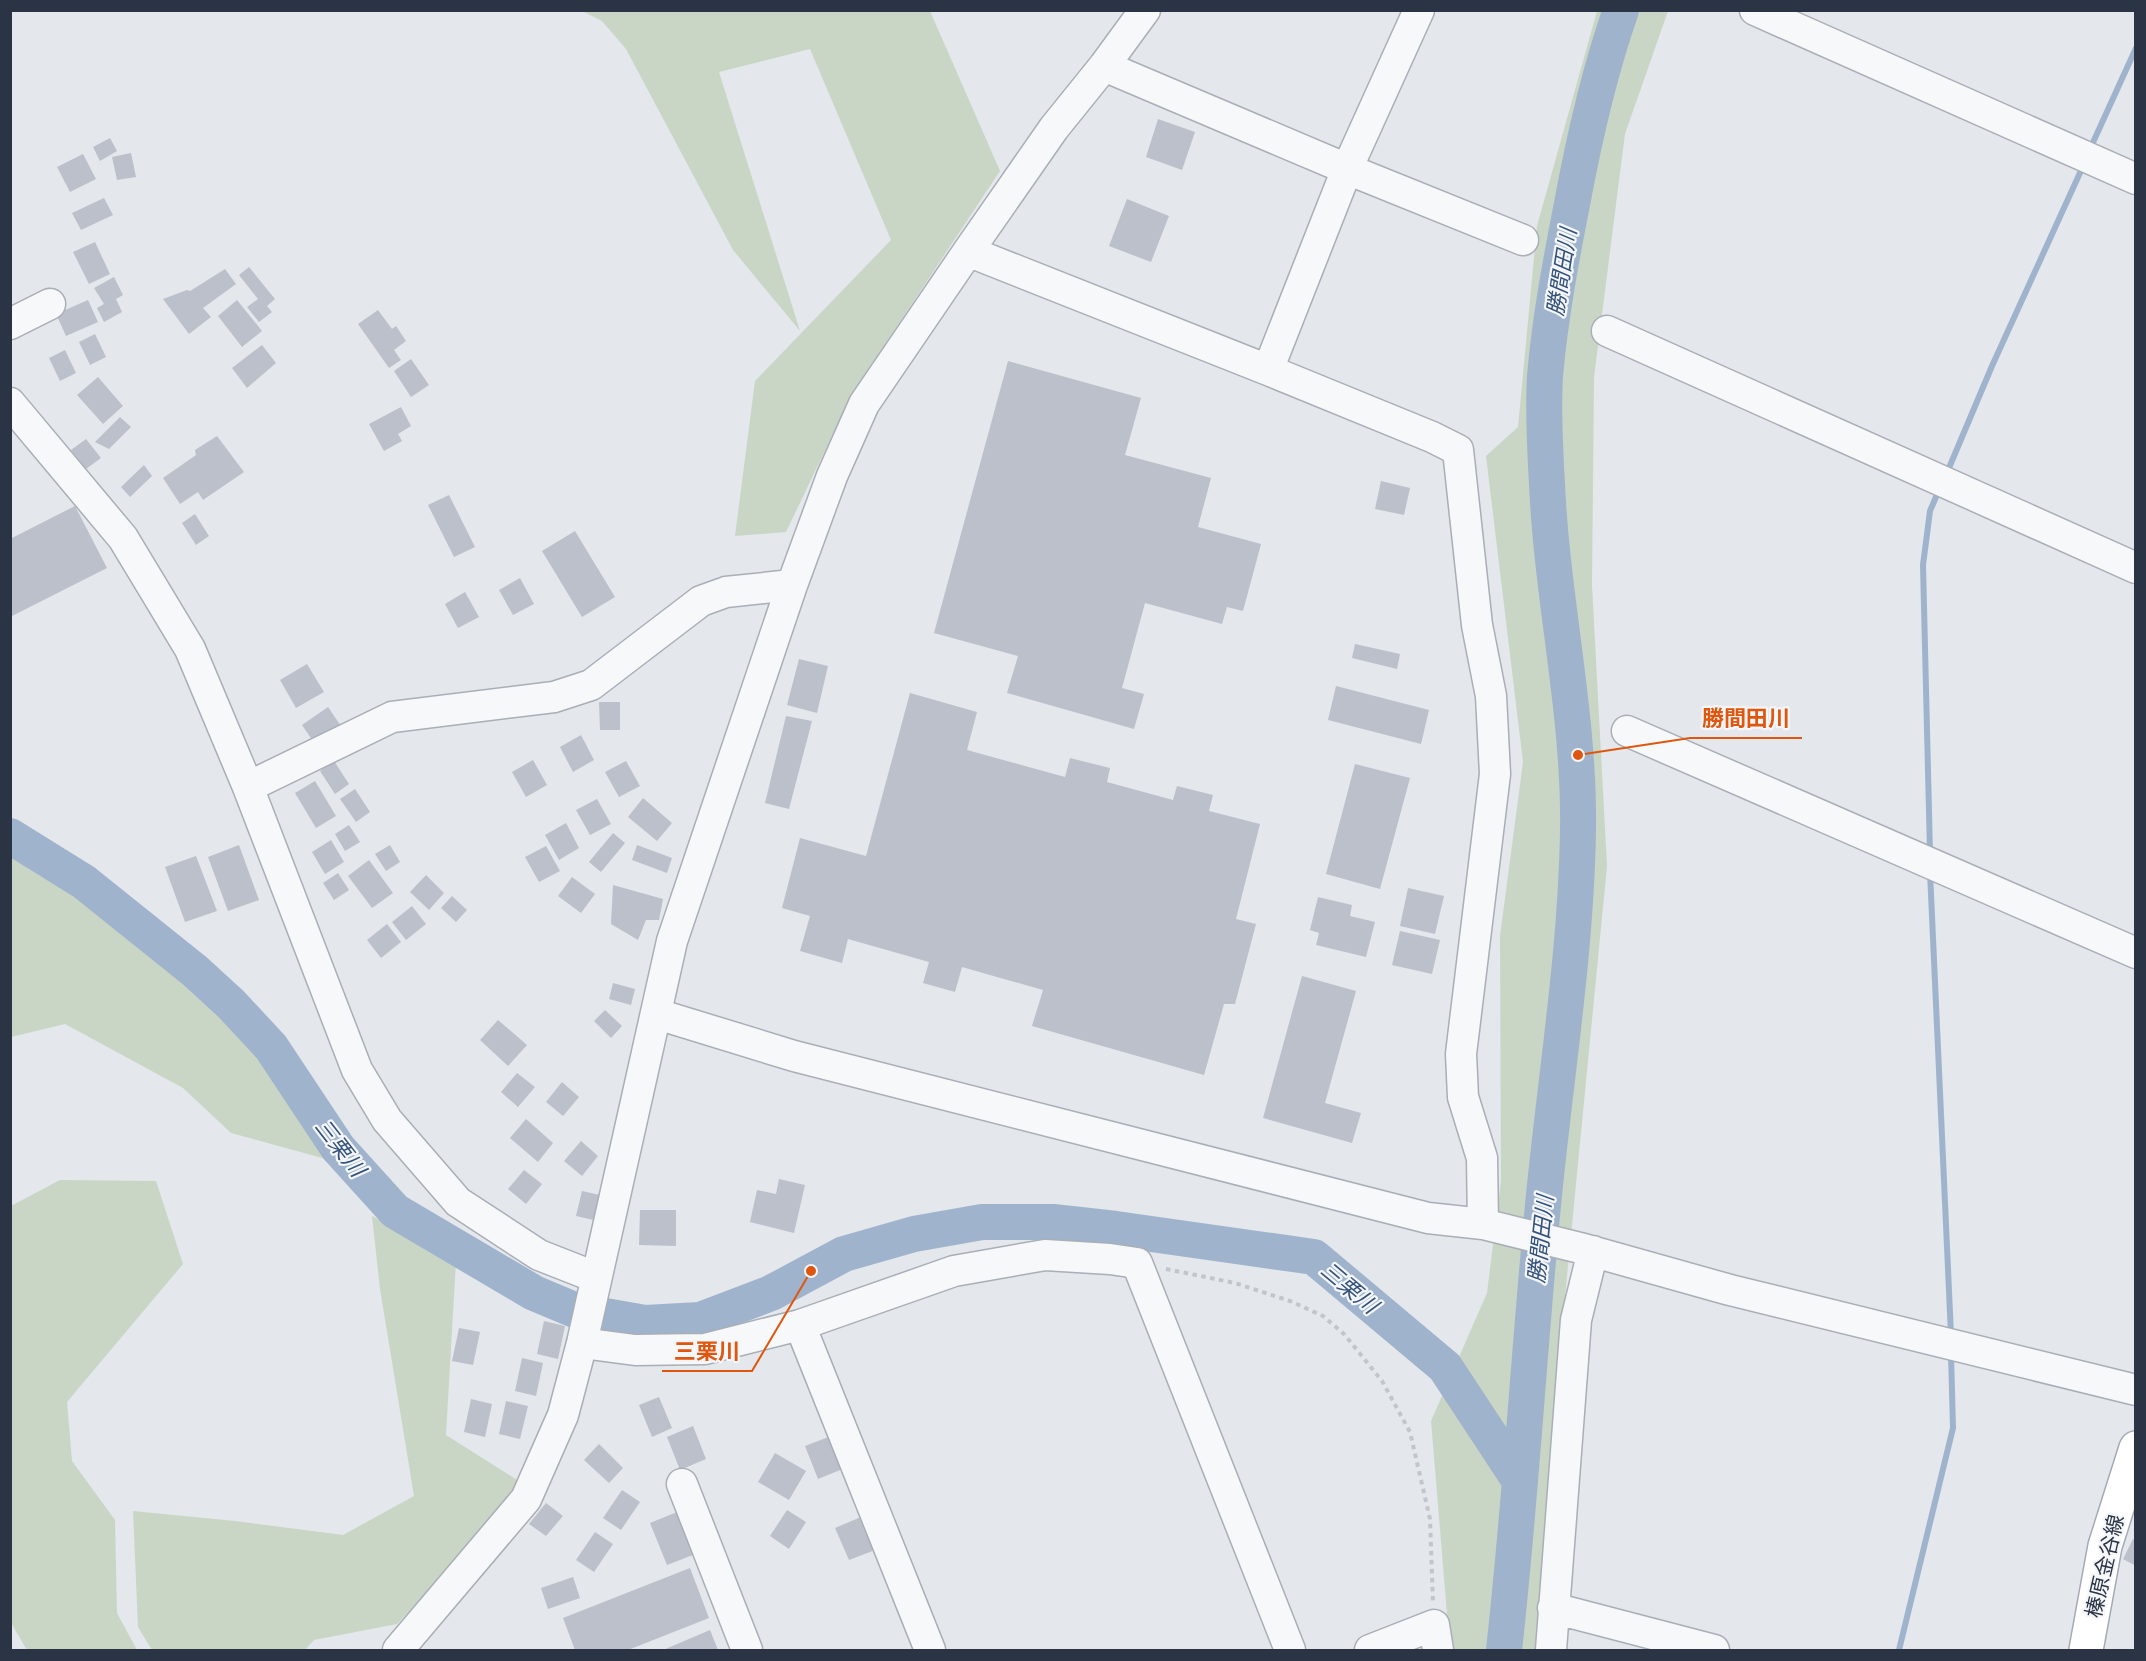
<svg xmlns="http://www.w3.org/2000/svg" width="2146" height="1661" font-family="'IBM Plex Sans','Noto Sans JP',sans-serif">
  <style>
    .green { fill: #c9d6c5 }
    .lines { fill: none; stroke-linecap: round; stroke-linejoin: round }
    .stream { stroke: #9fb4cc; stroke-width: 6 }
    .river { stroke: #9fb4cc; stroke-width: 36 }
    .building { fill: #bbc0ca }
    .minor-casing { stroke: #a9aeb7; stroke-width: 33 }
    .major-casing { stroke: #a3abb8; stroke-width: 36 }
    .path { stroke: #c2c5cb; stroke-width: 4; stroke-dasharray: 4.5 4.5; stroke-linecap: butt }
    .minor { stroke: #f7f8fa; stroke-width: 30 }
    .major { stroke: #fff; stroke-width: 33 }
    .labels { text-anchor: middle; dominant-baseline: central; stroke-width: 4.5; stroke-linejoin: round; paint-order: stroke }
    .street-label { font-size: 21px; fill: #2b3445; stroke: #f4f6f9 }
    .water-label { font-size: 22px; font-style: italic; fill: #34527a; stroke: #f4f6f9 }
    .leader { fill: none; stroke: #df570f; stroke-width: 2 }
    .callout-dot { fill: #df570f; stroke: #f4f6f9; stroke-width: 2 }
    .callout-label { font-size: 22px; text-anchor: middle; font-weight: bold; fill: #df570f; stroke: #f4f6f9; stroke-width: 4.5; stroke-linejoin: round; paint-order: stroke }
  </style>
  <rect width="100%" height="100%" fill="#e4e7ec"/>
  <path class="green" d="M582,11H930L1000,171L852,394L786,532L735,536L755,381L891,240L810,49L719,72L800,331L733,250L626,49L602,21Z
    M1597,11H1668L1625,134L1594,377L1592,585L1607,866L1549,1461L1537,1650H1453L1448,1626L1431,1421L1487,1293L1501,1181L1500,936L1523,762L1486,456L1518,427L1537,226Z
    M11,837L42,855L224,990L344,1164L231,1133L183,1088L65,1024L11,1037Z
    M60,1180L156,1181L183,1264L67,1402L72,1461L115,1520L117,1613L137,1650H27L11,1623V1206Z
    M372,1216L456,1261L446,1435L522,1483L471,1547L397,1624L314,1640L305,1650H152L138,1627L133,1511L235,1521L343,1535L414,1496L380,1289Z"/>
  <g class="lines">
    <path class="stream" d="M2090,149L2136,48
      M1946,475L1992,366L2084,164
      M1930,853L1923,565L1930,511L1939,490
      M1930,872L1951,1335
      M1899,1650L1953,1428L1951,1354"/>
    <path class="river" d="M10,836L84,882L195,971L231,1004L271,1047L338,1148L395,1211L534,1293L577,1311L645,1323L700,1320L771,1293L844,1254L914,1234L982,1222H1053L1116,1229L1314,1257L1445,1367L1520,1481
      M1504,1650C1521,1499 1529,1347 1544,1195C1556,1074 1576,953 1578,831C1580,715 1552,600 1547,484C1545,450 1543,409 1545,376C1550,318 1561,260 1572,204C1584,139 1599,73 1621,10"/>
  </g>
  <path class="building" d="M1158,119L1195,132L1182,170L1146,157Z
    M110,138L117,151L100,161L93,147Z
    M131,153L136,177L117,180L112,157Z
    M83,154L96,179L70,192L57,167Z
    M104,198L113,215L81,230L72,213Z
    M1127,199L1169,216L1151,262L1109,246Z
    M95,242L110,274L89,284L73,252Z
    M249,267L275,299L267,306L272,312L259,322L247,307L258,299L239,275Z
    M225,269L236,284L203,308L211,317L189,334L163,299L187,290L190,291Z
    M114,277L123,295L116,299L122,312L104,322L97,308L104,304L94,288Z
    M88,300L98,322L66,336L56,314Z
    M237,300L262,331L242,347L218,316Z
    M378,310L392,329L396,326L406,341L394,350L401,360L389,368L358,324Z
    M95,334L106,357L90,365L79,342Z
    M262,345L276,363L247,388L232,368Z
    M65,350L76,373L60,381L49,358Z
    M411,359L429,385L411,397L394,371Z
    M1008,361L1141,398L1125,455L1211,478L1198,527L1261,544L1243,611L1227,607L1222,624L1145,603L1122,688L1144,694L1134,729L1007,693L1018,656L934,633Z
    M98,377L123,406L103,424L77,395Z
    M401,407L411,426L398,434L402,441L384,451L369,424Z
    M120,417L131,427L109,449L95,442Z
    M217,436L244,472L203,500L198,492L180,504L163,478L196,455L195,450Z
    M86,439L101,458L86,469L71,450Z
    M144,465L152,476L130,497L121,487Z
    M1381,481L1410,488L1404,515L1375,509Z
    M449,495L475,547L454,557L428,505Z
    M75,506L107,568L10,617V539Z
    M195,514L209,536L196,545L182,523Z
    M575,531L615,597L582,617L542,551Z
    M520,578L534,604L513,615L499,590Z
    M465,592L479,617L458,628L445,604Z
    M1355,644L1400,654L1397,669L1352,658Z
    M799,659L828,666L817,713L787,705Z
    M307,664L324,692L296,708L280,680Z
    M1336,686L1429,710L1421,744L1328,720Z
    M910,693L977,712L967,750L1065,777L1070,758L1110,768L1107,782L1173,800L1177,786L1213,795L1209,811L1260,824L1236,919L1256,924L1235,1004H1224L1204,1075L1032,1026L1043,990L962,967L955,992L923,983L929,962L848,939L842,963L800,951L810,916L782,908L800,838L866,856Z
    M599,702H620V730H600Z
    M328,707L341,726L315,744L302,725Z
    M786,716L812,721L789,809L765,803Z
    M581,735L594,760L573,772L560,747Z
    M533,760L547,785L526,797L512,772Z
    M334,761L349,784L335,794L320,771Z
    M626,761L640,786L619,797L605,772Z
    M1355,764L1410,778L1380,889L1326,874Z
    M315,781L336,816L316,828L295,793Z
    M355,789L370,812L356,822L340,799Z
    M643,798L672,823L657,841L628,817Z
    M597,799L611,824L590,835L576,810Z
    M566,823L579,848L559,860L545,835Z
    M349,825L360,842L345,851L335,834Z
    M613,833L625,843L601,872L589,862Z
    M331,840L344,862L325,874L312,852Z
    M239,845L259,900L228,911L208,857Z
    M390,845L400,862L386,871L375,854Z
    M637,845L672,858L667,873L632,860Z
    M546,846L560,871L539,882L525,857Z
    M196,856L217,911L185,922L165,867Z
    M369,860L393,893L372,908L348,876Z
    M338,873L349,890L334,900L323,883Z
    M426,875L444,893L429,910L410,892Z
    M572,877L595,894L581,913L558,896Z
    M613,885L663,899L659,920H646L638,940L611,924Z
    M1408,888L1444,896L1435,934L1400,926Z
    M452,896L467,910L456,922L441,908Z
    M1318,897L1352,905L1350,916L1375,922L1366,957L1316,945L1319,933L1310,930Z
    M412,906L426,924L406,940L392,922Z
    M387,924L401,942L381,958L367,940Z
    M1400,931L1440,940L1432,974L1392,965Z
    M1302,976L1356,991L1325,1103L1361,1113L1352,1143L1263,1118Z
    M613,983L635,989L631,1005L609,999Z
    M605,1010L622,1026L611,1038L594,1021Z
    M498,1020L527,1045L508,1066L480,1040Z
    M517,1073L535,1087L518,1107L501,1092Z
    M562,1082L579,1097L563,1116L546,1102Z
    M526,1119L553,1143L538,1162L510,1138Z
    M581,1141L598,1156L582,1176L564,1161Z
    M524,1170L542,1184L526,1204L508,1189Z
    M779,1179L805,1185L794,1233L750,1222L757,1190L776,1194Z
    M582,1191L604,1196L598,1221L576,1216Z
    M640,1210H676V1246L639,1245Z
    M544,1321L565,1326L558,1359L537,1354Z
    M459,1328L480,1332L473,1365L452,1361Z
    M522,1358L543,1363L536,1396L515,1391Z
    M659,1397L672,1428L652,1437L639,1405Z
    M471,1399L492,1404L485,1437L464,1432Z
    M506,1401L528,1406L520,1439L499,1434Z
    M693,1426L706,1459L680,1470L667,1437Z
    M831,1436L845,1468L818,1479L805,1446Z
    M599,1444L623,1468L609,1483L584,1460Z
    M775,1453L806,1471L789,1500L758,1482Z
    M622,1490L640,1502L621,1530L603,1518Z
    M546,1503L563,1516L546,1536L529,1524Z
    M682,1510L698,1553L667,1565L650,1523Z
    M787,1510L806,1522L789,1549L770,1536Z
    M861,1517L875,1550L849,1560L835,1528Z
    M595,1532L613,1544L594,1572L576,1560Z
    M2133,1539L2136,1540V1566L2123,1559Z
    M690,1568L709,1618L628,1650H575L563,1618Z
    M573,1577L580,1598L548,1609L541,1588Z
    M710,1630L718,1650H663Z"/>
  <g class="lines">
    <defs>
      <path id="minor" d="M1755,10L2136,179
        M1104,66L1347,169L1523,240
        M969,250L980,256L1268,370L1432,437L1458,450L1477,625L1491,696L1495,774L1461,1054L1463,1097L1482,1158L1483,1224
        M10,324L50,304
        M1607,331L2136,568
        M1268,370L1347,169L1419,10
        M10,403L123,538L190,649L248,787L357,1070L387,1120L458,1202L539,1255L595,1277
        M1627,731L2136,953
        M248,787L392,717L554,697L591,685L701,601L726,592L792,585
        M657,1014L794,1056L1428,1218L1483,1224L1580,1248L1730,1290L2136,1390
        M800,1325L930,1650
        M582,1343L635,1350L705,1349L800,1325L954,1271L1045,1255L1110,1259L1137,1263L1290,1650
        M682,1484L747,1650
        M1553,1608L1714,1650
        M398,1650L526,1499L563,1415L582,1343L672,941L792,585L832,476L864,404L969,250L1054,128L1104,66L1145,10
        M1370,1650L1434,1625L1438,1650
        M1551,1650L1576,1320L1593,1251"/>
      <path id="major" d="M2086,1650L2105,1546L2136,1448"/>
    </defs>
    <use href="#minor" class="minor-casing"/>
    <use href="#major" class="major-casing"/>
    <path class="path" d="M1166,1269L1235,1283L1290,1301L1323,1316L1344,1334L1382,1381L1410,1432L1430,1519L1433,1603"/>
    <use href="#minor" class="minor"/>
    <use href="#major" class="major"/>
  </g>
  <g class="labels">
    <g class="street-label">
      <text transform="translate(2104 1566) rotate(-77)">榛原金谷線</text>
    </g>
    <g class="water-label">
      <text transform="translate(1561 272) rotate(-81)">勝間田川</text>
      <text transform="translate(341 1147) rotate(52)">三栗川</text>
      <text transform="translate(1540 1239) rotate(-84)">勝間田川</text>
      <text transform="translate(1350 1287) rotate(40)">三栗川</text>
    </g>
  </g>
  <path class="leader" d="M1578 755L1690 738H1802M811 1271L752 1371H662"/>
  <g class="callout-dot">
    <circle cx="1578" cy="755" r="6"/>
    <circle cx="811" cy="1271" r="6"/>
  </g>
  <g class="callout-label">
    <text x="1746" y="726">勝間田川</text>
    <text x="707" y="1359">三栗川</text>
  </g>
  <rect width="2146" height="1661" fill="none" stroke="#2b3445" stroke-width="24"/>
</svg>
